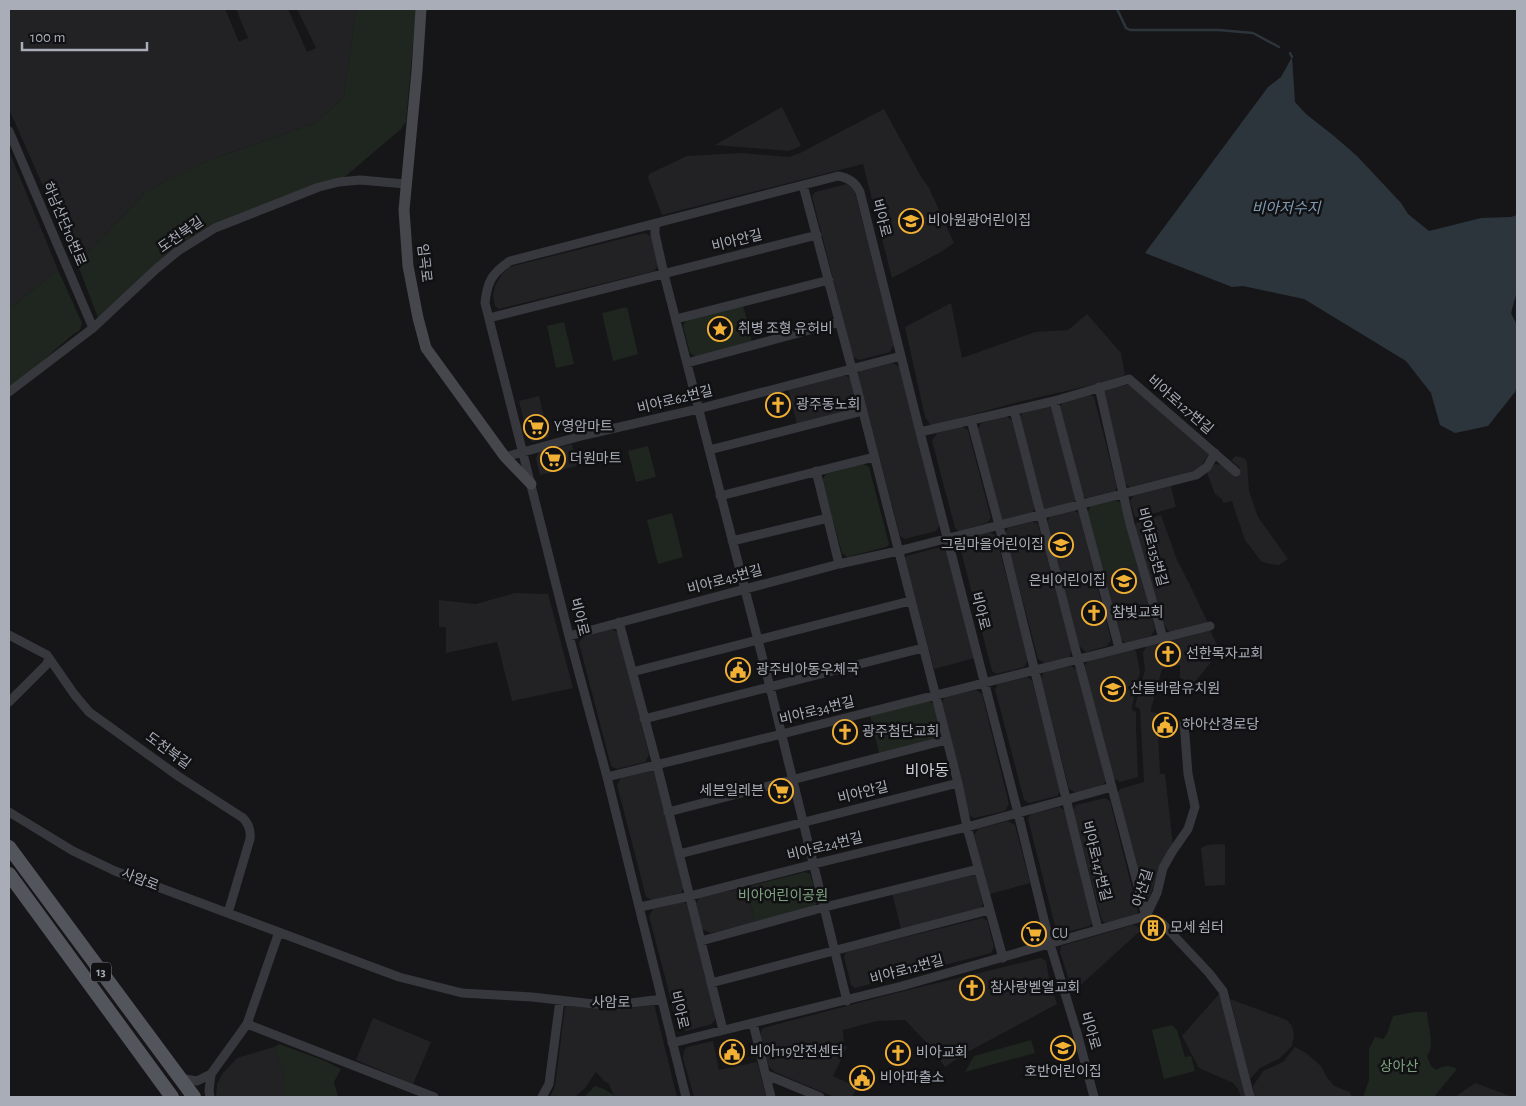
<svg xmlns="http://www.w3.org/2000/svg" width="1526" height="1106" font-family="'Alegreya Sans','Noto Sans KR',sans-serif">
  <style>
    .built { fill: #222225 }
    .green { fill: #1e261f }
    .water { fill: #2c353c }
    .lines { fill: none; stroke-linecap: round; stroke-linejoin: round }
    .stream { stroke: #2c353c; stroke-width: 2.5 }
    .minor { stroke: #37383d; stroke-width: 9 }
    .secondary { stroke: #45474d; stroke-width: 11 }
    .primary { stroke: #53555c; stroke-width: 14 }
    .labels { text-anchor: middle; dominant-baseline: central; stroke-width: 5; stroke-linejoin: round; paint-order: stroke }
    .shield { fill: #111113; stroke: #7b7e86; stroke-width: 1 }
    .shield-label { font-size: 12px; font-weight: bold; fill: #a8adb8 }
    .street-label { font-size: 14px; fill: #a8adb8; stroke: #111113 }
    .poi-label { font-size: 14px; fill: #a8adb8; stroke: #111113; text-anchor: start }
    .park-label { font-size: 14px; fill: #7fa381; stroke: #111113 }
    .water-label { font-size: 15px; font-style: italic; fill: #7f9bb3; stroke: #111113 }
    .quarter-label { font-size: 16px; fill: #c9ccd4; stroke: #111113 }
  </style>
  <rect width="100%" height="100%" fill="#161618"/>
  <path class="built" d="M9,9H225L239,42L248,38L236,9H288L307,52L316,48L297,9H356L344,97L315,123L199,164L169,179L146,192L77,263L9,109Z
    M782,107L801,146L789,151L715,145Z
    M884,109L920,175L929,188L954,243L941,252L892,278L863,164L662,215L648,178L649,174L687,156L741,153L789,157L800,153Z
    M9,151L58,270L9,309Z
    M847,184L854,188L894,345L890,352L859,360L853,357L812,196L815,192Z
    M645,233L652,237L658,266L654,271L499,309L495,306L493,295L495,286L502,274L509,267Z
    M951,303L962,358L1035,332L1068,330L1087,314L1121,353L1125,375L1105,382L1018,402L931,426L925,417L905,327Z
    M893,363L900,367L940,525L936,531L905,539L900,536L858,374L860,371Z
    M842,374L850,378L857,404L853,410L797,424L788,388Z
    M1131,384L1209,454L1198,470L1130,487L1125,484L1103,392L1106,389Z
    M1089,394L1094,397L1117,487L1115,491L1087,498L1082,496L1059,408L1064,400Z
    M539,396L549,437L533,442L528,438L519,401Z
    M1048,406L1053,409L1076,498L1074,503L1046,510L1041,508L1018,420L1023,412Z
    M1006,416L1012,420L1035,508L1032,513L1004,521L999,518L977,431L981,423Z
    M961,426L968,430L991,518L987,523L959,531L955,528L932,441L937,433Z
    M572,444L577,466L540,475L536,459L538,453Z
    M1236,456L1244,458L1247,462L1249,491L1258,517L1288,559L1279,565L1269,564L1261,561L1245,540L1232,501L1223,503L1222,499L1215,494L1207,473L1214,464L1223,465L1239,471L1240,468L1231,460Z
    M1171,486L1176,507L1141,517H1135L1130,501L1134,495Z
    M1073,510L1079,513L1111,640L1107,646L1086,652L1079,646L1047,522L1050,517Z
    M1161,515L1177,560L1189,583L1208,623L1170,633L1163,624L1134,527L1136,523Z
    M1033,521L1038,524L1072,652L1069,657L1045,663L1038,659L1005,533L1008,528Z
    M990,532L996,536L1028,660L1024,667L996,674L992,671L960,547L964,539Z
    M940,547L947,551L975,658L934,669L905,558L907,556Z
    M1138,564L1155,629L1151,636L1126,643L1120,639L1103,574Z
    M515,593L548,594L573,688L512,701L497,642L446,653V627H439V600L476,604Z
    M612,629L618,633L649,755L645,762L617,769L611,766L579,643L583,637Z
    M1210,630L1217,645L1216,653L1212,661L1194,683L1180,678V665L1162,669L1151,709V712L1157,713L1160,774H1165L1173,846L1161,864L1147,905L1117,795L1120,789L1144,782L1140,709L1135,706L1145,670L1143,653L1147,644Z
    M1130,649L1136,651L1140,672L1132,706V710L1136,712V727L1138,777L1120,782L1113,778L1084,666L1089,660Z
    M1071,666L1077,670L1106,780L1102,787L1076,793L1069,789L1041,678L1044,672Z
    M1027,677L1032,680L1060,791L1057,796L1029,803L1024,800L995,689L998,684Z
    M976,690L982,694L1009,804L1005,811L974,818L969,815L941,704L945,697Z
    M651,770L655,773L684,887L681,893L652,900L646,897L617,785L621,778Z
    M1105,798L1110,801L1138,912L1135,917L1107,924L1102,921L1073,810L1076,805Z
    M1059,807L1065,810L1093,920L1090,926L1062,933L1056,930L1028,819L1031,814Z
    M1008,821L1015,825L1030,883L990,894L974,835L978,829Z
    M1221,844L1225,845V885L1205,886L1201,848L1208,845Z
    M971,874L976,876L983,904L980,909L901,929L892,893Z
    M747,887L755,922L711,933L702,929L696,903L700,897Z
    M683,902L687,904L716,1018L712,1024L686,1031L678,1027L649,916L653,909Z
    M982,918L987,920L994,947L991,953L855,988L851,985L844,957L846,952Z
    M1133,925L1137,926L1140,931L1073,992L1060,952L1061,946Z
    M1041,958L1046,961L1049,978L1057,1004L964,1054L945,1067L930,1046L905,1020L877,1021L843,1030L844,1045L847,1047L833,1076L857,1087L852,1097H834L775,1072L767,1065L760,1034L763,1028L896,993Z
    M1219,994L1222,1004L1247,1097H1241L1238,1089L1233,1083L1199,1068L1182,1036Z
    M1230,999L1287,1020L1292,1026L1294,1035L1292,1046L1280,1058L1260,1068L1250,1079Z
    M654,1004L677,1097H631L629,1096L617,1097L613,1094L609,1084L604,1081L596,1072L585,1088L576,1096L570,1097H550L555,1086L565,1007L570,1005L627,1009Z
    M373,1018L431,1042L413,1084L356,1060Z
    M713,1041L719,1070L757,1062L766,1097H694L683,1058L684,1051L687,1047Z
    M274,1047L281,1065L285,1085L282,1097H216L217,1084L223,1073L237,1058Z
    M1295,1047L1306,1053L1321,1066L1326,1076L1334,1086L1350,1092L1352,1097H1254L1253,1086L1263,1071L1283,1062Z
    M1475,1083L1513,1097H1455Z"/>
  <path class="green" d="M356,9H416L406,122L401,129L341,180L208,231L99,320L77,263L146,192L169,179L199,164L315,123L344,97Z
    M58,270L82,323L80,330L71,336L9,390V309Z
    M743,305L752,341L696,357L690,353L683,326L686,320Z
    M627,307L638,354L613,361L602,313Z
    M564,322L574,364L556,368L547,326Z
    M648,446L656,477L636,482L628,451Z
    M863,464L869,467L889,544L886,547L847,557L842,553L822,480L826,474Z
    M1116,500L1122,504L1138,564L1103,574L1087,513L1091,506Z
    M672,513L683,557L658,564L647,520Z
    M928,700L934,705L941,732L937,738L879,753L870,715Z
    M805,872L810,874L818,902L814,907L755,922L747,887Z
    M1414,1012H1427C1427,1026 1436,1043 1427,1056L1431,1066L1436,1070C1443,1066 1449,1064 1457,1069L1434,1097H1363L1369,1080V1049L1375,1037L1383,1039L1387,1034L1393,1016Z
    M1172,1025L1177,1030L1185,1057L1191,1056L1195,1071L1164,1079L1152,1030Z
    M1031,1040L1035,1053L965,1072L974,1056Z
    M279,1044L325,1061L341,1069L334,1082L338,1097H282C287,1078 281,1065 274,1047Z
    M595,1086L604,1089L617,1097H587L585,1096Z"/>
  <path class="water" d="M1292,57L1295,102L1306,114L1334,136L1357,156L1401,203L1408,214L1429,231L1481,218L1511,217L1517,215V291L1511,313L1517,325V386L1515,392L1488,426L1455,433L1440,425L1431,393L1406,361L1304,299L1243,286L1232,287L1145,253L1268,87L1281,77Z"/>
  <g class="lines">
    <path class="stream" d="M1117,9L1126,28L1130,30H1219L1253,33L1279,47
      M1290,53L1292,57"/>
    <path class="minor" d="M9,131L93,328
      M803,185L857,388L958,783L967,827L1003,958
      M655,224V234L664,274L770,687L847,1001
      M489,318L817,235
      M676,319L829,280
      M687,363L839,322
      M1099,387L1130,524L1163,638
      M9,392L93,328L155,270L178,251L215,228L319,187L339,182L360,180L406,184
      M1054,401L1119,648
      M1014,410L1078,659L1146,916
      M971,420L999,525L1098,929
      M920,432L1054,401L1129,379L1236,472
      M709,450L863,411
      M505,457L585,435L698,409L901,356
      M816,471L839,564
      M720,496L874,457
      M732,541L828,518
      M619,622L657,765L723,1030
      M9,635L47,655L74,694L89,712L103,722L178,776L243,818C249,824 251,830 250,839L228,913
      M569,636L839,564L898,551L1196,475L1207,467L1215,453
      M632,672L910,601
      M9,702L46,665L49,659
      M644,719L923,648
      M607,777L782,734L1210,626
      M9,812L73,851L115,871L399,977L462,993L532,997L594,1004L616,1005L662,999
      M668,812L946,740
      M679,854L958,783
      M640,907L690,896L814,864L967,827L1112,787
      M1146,916L1162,923L1209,973L1223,991L1250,1097
      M1146,916L1157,893L1163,868L1172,852L1188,829L1195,807L1188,774L1184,722
      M701,941L825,907L978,869
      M711,983L989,910
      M753,1023L771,1097
      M247,1024L434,1097
      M672,1043L902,986L1146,916
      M211,1074L247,1024L279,932
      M767,1075L820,1097
      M179,1078L197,1081L211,1074L209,1091L210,1097
      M542,1097L549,1084L560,1000
      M686,1097L607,777L569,636L485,303C487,282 492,273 510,261L838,176C849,178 855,182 860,192L920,432L1018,813L1050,944L1077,1033L1094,1097"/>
    <path class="secondary" d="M421,9L417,71L404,210L408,266L418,318L426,348L505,457L531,484"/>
    <path class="primary" d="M9,847L194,1097
      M9,874L172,1097"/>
  </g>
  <defs>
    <symbol id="school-ring" viewBox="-11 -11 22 22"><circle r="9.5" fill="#111113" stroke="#f2b134" stroke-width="1.5"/><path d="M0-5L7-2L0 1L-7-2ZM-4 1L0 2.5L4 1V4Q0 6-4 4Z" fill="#f2b134"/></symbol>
    <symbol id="sight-ring" viewBox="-11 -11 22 22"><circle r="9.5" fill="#111113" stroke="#f2b134" stroke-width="1.5"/><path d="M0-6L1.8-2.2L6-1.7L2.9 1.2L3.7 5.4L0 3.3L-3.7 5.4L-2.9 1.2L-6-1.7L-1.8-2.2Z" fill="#f2b134"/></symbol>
    <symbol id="church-ring" viewBox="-11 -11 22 22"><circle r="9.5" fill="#111113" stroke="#f2b134" stroke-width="1.5"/><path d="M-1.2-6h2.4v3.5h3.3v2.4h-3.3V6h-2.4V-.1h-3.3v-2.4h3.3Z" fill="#f2b134"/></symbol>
    <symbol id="supermarket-ring" viewBox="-11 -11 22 22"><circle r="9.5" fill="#111113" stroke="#f2b134" stroke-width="1.5"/><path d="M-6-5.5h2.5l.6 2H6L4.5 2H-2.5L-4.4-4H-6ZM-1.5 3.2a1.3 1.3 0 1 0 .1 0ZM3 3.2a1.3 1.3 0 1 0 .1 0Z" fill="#f2b134"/></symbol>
    <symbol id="civic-ring" viewBox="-11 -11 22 22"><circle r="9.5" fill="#111113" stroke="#f2b134" stroke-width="1.5"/><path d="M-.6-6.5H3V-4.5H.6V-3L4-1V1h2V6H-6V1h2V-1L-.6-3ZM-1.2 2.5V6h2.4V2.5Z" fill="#f2b134"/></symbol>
    <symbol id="building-ring" viewBox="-11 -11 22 22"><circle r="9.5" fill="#111113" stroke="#f2b134" stroke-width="1.5"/><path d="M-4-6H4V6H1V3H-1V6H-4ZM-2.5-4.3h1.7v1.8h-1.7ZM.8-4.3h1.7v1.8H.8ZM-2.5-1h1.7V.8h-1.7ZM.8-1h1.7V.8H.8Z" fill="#f2b134"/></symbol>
  </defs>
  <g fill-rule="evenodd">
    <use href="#school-ring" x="897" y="207" width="28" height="28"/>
    <use href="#sight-ring" x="706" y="315" width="28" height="28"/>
    <use href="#church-ring" x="764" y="391" width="28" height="28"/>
    <use href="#supermarket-ring" x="522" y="413" width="28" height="28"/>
    <use href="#supermarket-ring" x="539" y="445" width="28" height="28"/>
    <use href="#school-ring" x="1047" y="531" width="28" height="28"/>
    <use href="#school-ring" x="1110" y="567" width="28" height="28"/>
    <use href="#church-ring" x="1080" y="599" width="28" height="28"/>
    <use href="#church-ring" x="1154" y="640" width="28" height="28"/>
    <use href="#civic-ring" x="724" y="656" width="28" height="28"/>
    <use href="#school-ring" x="1099" y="675" width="28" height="28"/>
    <use href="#civic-ring" x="1151" y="711" width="28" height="28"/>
    <use href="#church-ring" x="831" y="718" width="28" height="28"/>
    <use href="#supermarket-ring" x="767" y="777" width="28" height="28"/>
    <use href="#building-ring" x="1139" y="914" width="28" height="28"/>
    <use href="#supermarket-ring" x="1020" y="920" width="28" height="28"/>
    <use href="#church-ring" x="958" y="974" width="28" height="28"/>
    <use href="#school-ring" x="1049" y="1034" width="28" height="28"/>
    <use href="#civic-ring" x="718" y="1038" width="28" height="28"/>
    <use href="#church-ring" x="884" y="1039" width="28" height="28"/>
    <use href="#civic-ring" x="848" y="1064" width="28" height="28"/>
  </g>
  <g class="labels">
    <rect class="shield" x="91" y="962.5" width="20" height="19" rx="4"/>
    <g class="shield-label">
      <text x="101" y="972">13</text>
    </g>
    <g class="street-label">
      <text transform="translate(881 218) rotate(76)">비아로</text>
      <text transform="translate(64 224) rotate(67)">하남산단10번로</text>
      <text transform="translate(181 235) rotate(-35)">도천북길</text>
      <text transform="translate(737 241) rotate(-14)">비아안길</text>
      <text transform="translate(424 263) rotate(83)">임곡로</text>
      <text transform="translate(675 400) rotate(-14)">비아로62번길</text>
      <text transform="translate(1180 405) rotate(41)">비아로127번길</text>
      <text transform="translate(1152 547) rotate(75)">비아로135번길</text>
      <text transform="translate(725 580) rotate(-15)">비아로45번길</text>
      <text transform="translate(980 611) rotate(76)">비아로</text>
      <text transform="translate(579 617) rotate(76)">비아로</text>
      <text transform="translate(817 711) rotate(-14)">비아로34번길</text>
      <text transform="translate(168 751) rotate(36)">도천북길</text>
      <text transform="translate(863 793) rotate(-14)">비아안길</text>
      <text transform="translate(825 847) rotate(-14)">비아로24번길</text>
      <text transform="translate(1096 861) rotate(76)">비아로147번길</text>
      <text transform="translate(140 880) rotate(21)">사암로</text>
      <text transform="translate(1143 888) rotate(-73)">아산길</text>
      <text transform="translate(907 970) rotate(-15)">비아로12번길</text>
      <text x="611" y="1003">사암로</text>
      <text transform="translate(679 1010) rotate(77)">비아로</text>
      <text transform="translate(1090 1031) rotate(74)">비아로</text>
    </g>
    <g class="poi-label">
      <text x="928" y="221">비아원광어린이집</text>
      <text x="738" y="329">취병 조형 유허비</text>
      <text x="796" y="405">광주동노회</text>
      <text x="554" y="427">Y영암마트</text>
      <text x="570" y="459">더원마트</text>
      <text x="1044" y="545" text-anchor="end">그림마을어린이집</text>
      <text x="1106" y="581" text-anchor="end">은비어린이집</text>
      <text x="1112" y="613">참빛교회</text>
      <text x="1186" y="654">선한목자교회</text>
      <text x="756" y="670">광주비아동우체국</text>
      <text x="1130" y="689">산들바람유치원</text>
      <text x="1182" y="725">하아산경로당</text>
      <text x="862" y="732">광주첨단교회</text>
      <text x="764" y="791" text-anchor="end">세븐일레븐</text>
      <text x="1170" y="928">모세 쉼터</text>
      <text x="1052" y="934">CU</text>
      <text x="990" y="988">참사랑벧엘교회</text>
      <text x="750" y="1052">비아119안전센터</text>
      <text x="916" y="1053">비아교회</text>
      <text x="1063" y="1072" text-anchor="middle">호반어린이집</text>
      <text x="880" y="1078">비아파출소</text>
    </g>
    <g class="park-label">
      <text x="783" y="896">비아어린이공원</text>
      <text x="1399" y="1067">상아산</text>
    </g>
    <g class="water-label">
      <text x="1286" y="208">비아저수지</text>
    </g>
    <g class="quarter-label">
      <text x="927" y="771">비아동</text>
    </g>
  </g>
  <rect width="1526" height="1106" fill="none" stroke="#a8adb8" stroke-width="20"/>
  <path d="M22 42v8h125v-8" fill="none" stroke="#a8adb8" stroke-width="2.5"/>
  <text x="30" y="42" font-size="15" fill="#a8adb8" stroke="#111113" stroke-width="4" paint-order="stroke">100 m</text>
</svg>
